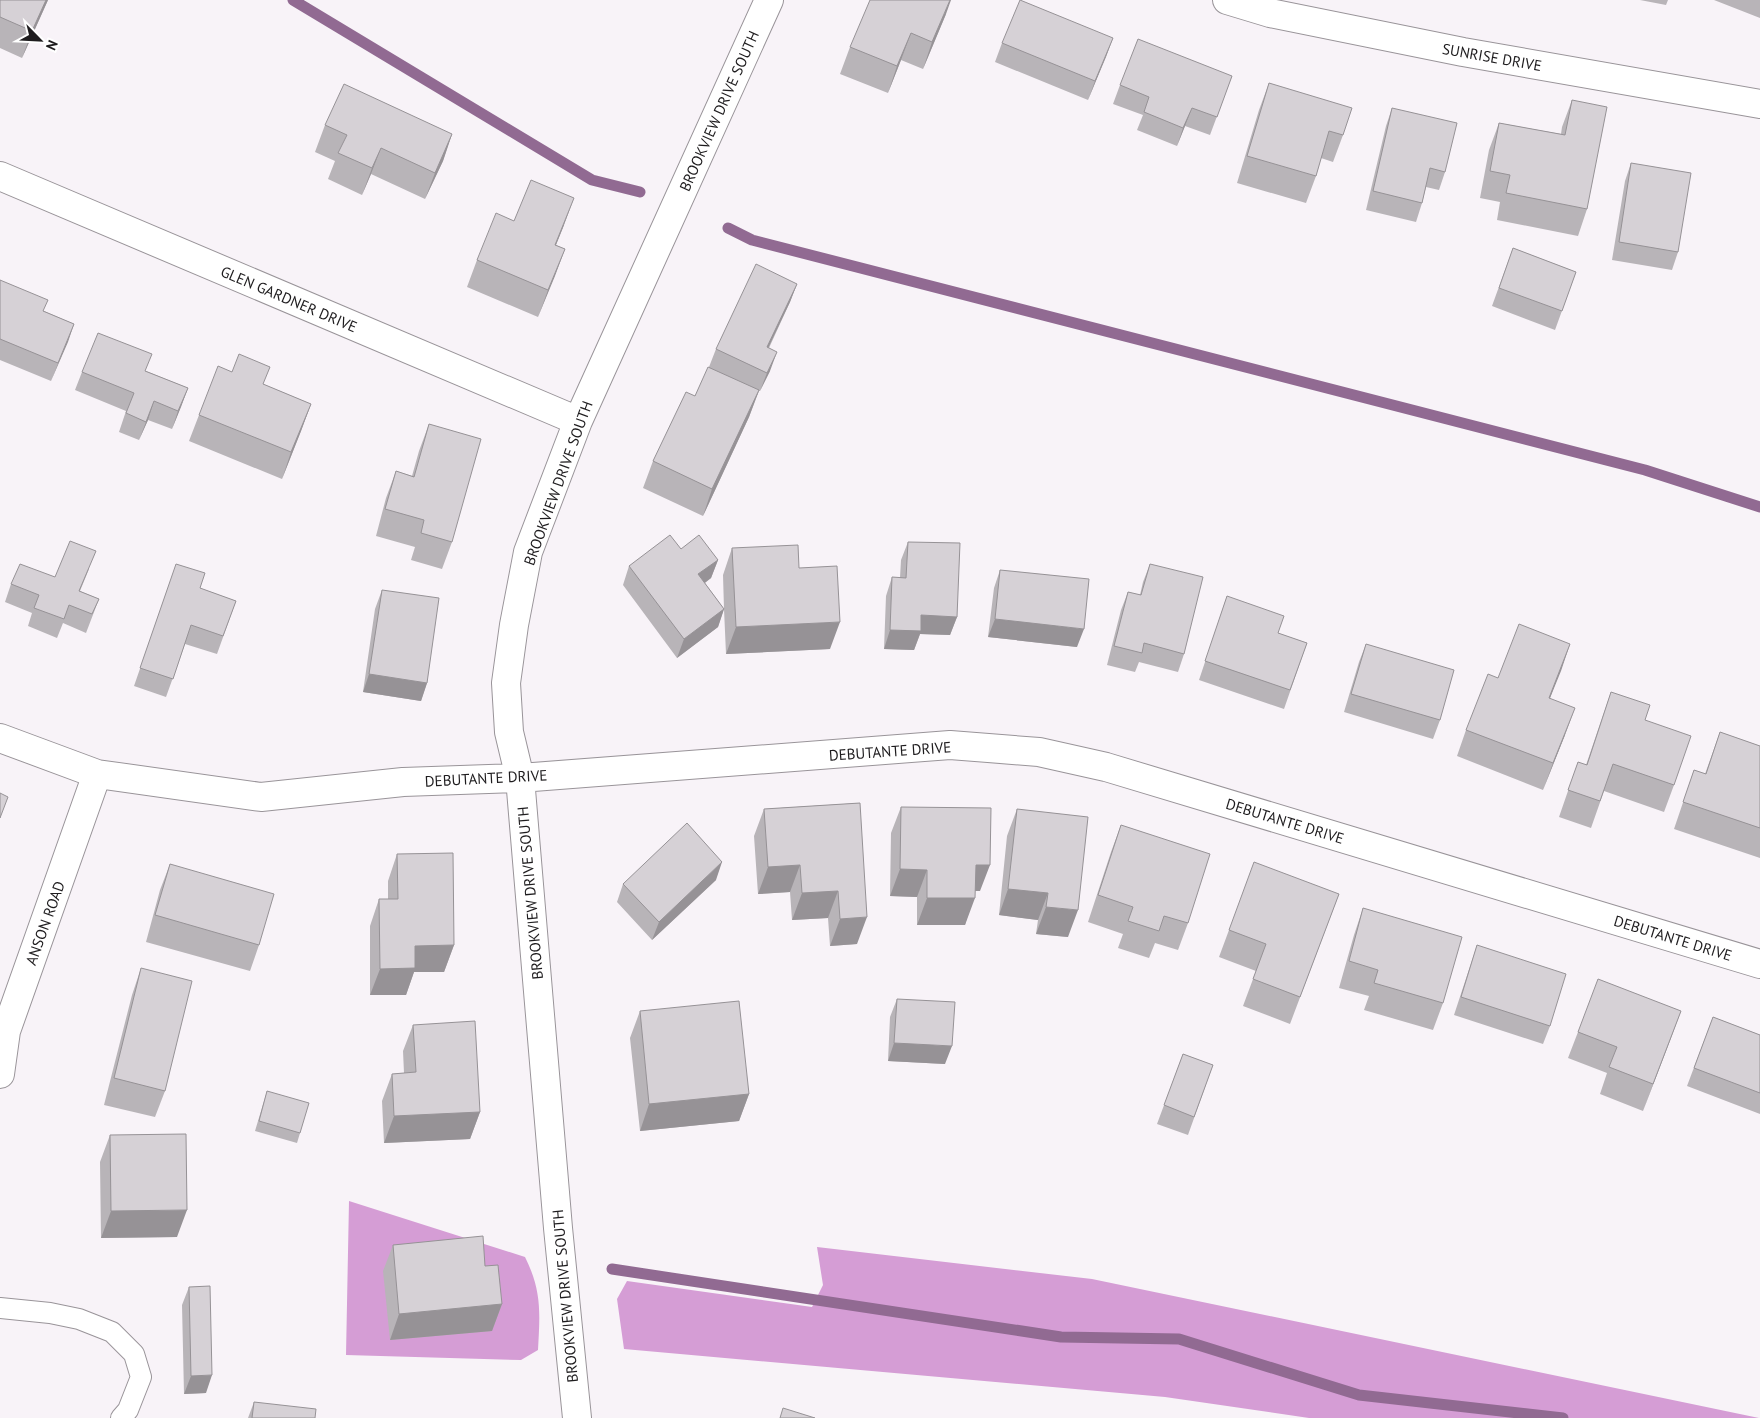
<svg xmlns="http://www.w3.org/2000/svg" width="1760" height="1418" font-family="'PT Sans',sans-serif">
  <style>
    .forest { fill: #d59dd5 }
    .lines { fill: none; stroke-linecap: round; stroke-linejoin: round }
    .stream { stroke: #916a92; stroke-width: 11 }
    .lane-casing { stroke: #999499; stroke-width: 22 }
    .street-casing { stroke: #999499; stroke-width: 30 }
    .lane { stroke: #fff; stroke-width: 20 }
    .street { stroke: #fff; stroke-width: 28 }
    .wall { fill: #b8b4b8 }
    .shaded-wall { fill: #969296 }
    .building { fill: #d6d1d6; stroke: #969296 }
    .labels { text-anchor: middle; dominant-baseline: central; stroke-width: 4.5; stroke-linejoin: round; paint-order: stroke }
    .street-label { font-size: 15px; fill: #1e1c1e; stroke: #fff }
  </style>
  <rect width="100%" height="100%" fill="#f8f3f8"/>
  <path class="forest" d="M349,1201L525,1257C542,1291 540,1313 538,1350L521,1360L346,1355Z
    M817,1247L1092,1279L1759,1418H1309L1165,1397L624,1349L617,1299L627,1281L812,1307L823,1285Z"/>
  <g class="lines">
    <path class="stream" d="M293,0L592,180L640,192
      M728,228L752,240L1645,470L1760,507
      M612,1269L1061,1337L1179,1339L1359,1395L1563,1418"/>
    <defs>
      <path id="lane" d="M0,1308L50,1313L79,1319L112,1332L134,1354L141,1377L128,1410L121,1418"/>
      <path id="street" d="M1227,0L1270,13L1463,52L1760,104
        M0,176L578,421
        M0,738L97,774L261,797L403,782L520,778L950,745L1039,752L1106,767L1760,964
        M0,1074L6,1031L97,774
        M577,1418L558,1228L520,778L509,732L506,683L514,625L528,552L578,421L769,0"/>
    </defs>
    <use href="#lane" class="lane-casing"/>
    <use href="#street" class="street-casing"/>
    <use href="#lane" class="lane"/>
    <use href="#street" class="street"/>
  </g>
  <path class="wall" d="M0,0H48L22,58L0,48Z
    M1640,0H1668L1666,5Z
    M1714,0H1760V18Z
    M946,14L923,69L901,60L888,93L840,74L850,47Z
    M1113,38L1088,100L995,62L1002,43Z
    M1232,76L1210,135L1185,126L1177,146L1137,130L1143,115L1113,104L1120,85Z
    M1269,83L1343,135L1333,162L1321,158L1316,176L1306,203L1237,183L1259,110Z
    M1572,100L1587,209L1578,236L1497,220L1500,202L1480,198L1489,150L1499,123L1561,134L1562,127Z
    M1392,108L1445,172L1439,190L1426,187L1422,203L1416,222L1366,210L1386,126Z
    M325,125L452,134L443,161L425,199L371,174L362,195L328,179L335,161L315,152Z
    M1631,163L1678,252L1672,270L1612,260L1625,181Z
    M514,221L564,225L556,245L565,249L538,317L467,287L477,260Z
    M1513,248L1576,272L1555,330L1492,306Z
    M0,280L44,311L74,324L51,381L0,360Z
    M797,284L790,302L769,348L770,371L760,391H759L749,417L703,516L643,488L653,461L695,396L709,367L716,349Z
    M146,371L188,388L172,429L148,420L139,440L119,432L126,411L75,390L82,372Z
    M263,384L311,404L301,431L282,479L189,441L199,415Z
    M429,424L452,542L442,569L411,560L415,547L376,536L386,498L396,471L412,476L419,451Z
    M908,542L957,617L950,635L920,634L914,650L884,649L886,596L892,577L900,578L901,560Z
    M732,548L799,568L830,649L726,654L724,609L718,627L677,658L623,585L629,566L681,549L718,560L711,578L705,583L724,609L723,575Z
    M1150,564L1184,654L1178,672L1139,662L1135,672L1107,665L1121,610L1128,592L1140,595L1143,582Z
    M89,569L80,591L99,599L86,633L63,623L57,638L28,626L32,613L5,602L11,584L55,577Z
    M1000,570L1077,647L988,637L994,588Z
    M170,582L200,588L236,601L217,654L185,644L166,697L134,686Z
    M382,590L427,683L421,701L363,692L375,609Z
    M1227,596L1278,633L1307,643L1284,709L1199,680Z
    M1366,644L1440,720L1433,739L1344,712L1359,662Z
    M1570,644L1550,698L1565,735L1543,790L1457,756L1466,730L1498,678Z
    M1611,692L1645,720L1674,785L1664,812L1604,791L1591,828L1559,817L1578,762L1586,765Z
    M1720,732L1760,746V858L1674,829L1694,770L1705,774Z
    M860,803L857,944L830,946L828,918L792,920L790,892L758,894L754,836L764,809Z
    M901,807L980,891H975L965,925H917V897L890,896L891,833Z
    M1017,809L1068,937L1036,934L1038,920L999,915L1007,836Z
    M1121,825L1188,923L1178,950L1155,943L1149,958L1118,948L1123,934L1088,922L1111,852Z
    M397,854L454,945L444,972H414L406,995H370V926L379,899H388V881Z
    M170,864L259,945L250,971L146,942L160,890Z
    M716,880L652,940L617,902L623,884Z
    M1339,894L1290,1024L1243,1006L1256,971L1219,957L1229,930Z
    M1363,908L1443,1003L1433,1030L1364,1010L1369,996L1339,988L1354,935Z
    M1477,945L1550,1026L1543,1044L1454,1015Z
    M141,968L165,1091L155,1117L104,1105L132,995Z
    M897,999L945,1064L888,1061L890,1017Z
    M640,1011L749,1094L739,1121L640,1131L630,1038Z
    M1681,1011L1643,1111L1600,1094L1607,1073L1568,1058L1578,1032Z
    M1713,1017L1760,1035V1114L1687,1086Z
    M413,1025L480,1112L470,1139L384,1143L382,1101L392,1074L404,1073L403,1051Z
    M1183,1054L1213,1065L1188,1135L1157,1124Z
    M267,1091L300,1133L297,1143L255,1131Z
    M110,1135L177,1237L101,1238L100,1162Z
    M393,1245L485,1266L502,1304L492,1331L390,1340L383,1271Z
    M189,1287L206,1393L184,1394L182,1305Z
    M254,1402L315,1418H248Z"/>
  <path class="shaded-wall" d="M46,0H48L22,58L32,31Z
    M950,0H951L946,14L923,69L932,42Z
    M911,33L901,60L888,93L897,66Z
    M1113,38L1106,57L1088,100L1095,81Z
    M1192,108L1185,126L1177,146L1183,128Z
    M452,134L443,161L425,199L435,173Z
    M381,148L371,174L362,195L372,168Z
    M574,198L564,225L545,272L555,245Z
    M565,249L555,276L538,317L548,290Z
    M797,284L790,302L760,365L767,347Z
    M74,324L68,342L51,381L58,363Z
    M777,352L770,371L760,391L767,373Z
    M188,388L181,407L172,429L178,411Z
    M759,390L749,417L703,516L712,489Z
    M154,401L148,420L139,440L146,422Z
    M311,404L301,431L282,479L291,452Z
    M718,560L711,578L691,593L698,574Z
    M724,609L718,627L677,658L684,639Z
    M921,615L957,617L950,635L920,634L914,650L884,649L890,630Z
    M995,619L1084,629L1077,647L988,637Z
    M840,622L830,649L726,654L736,627Z
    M1570,644L1561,671L1539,725L1549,698Z
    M369,674L427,683L421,701L363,692Z
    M1575,708L1565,735L1543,790L1553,763Z
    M722,862L716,880L652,940L659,922Z
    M800,865L790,892L758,894L768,867Z
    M976,865H990L980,891H966Z
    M900,869L927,870L917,897L890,896Z
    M1008,889L1048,893L1038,920L999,915Z
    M838,891L828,918L792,920L802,893Z
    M927,898H975L965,925H917Z
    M1046,907L1078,910L1068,937L1036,934Z
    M867,917L857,944L830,946L840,919Z
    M454,945L444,972H414L406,995H370L380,969L415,946Z
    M1681,1011L1671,1038L1643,1111L1653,1084Z
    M894,1043L952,1046L945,1064L888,1061Z
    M749,1094L739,1121L640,1131L649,1104Z
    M480,1112L470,1139L384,1143L394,1116Z
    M187,1210L177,1237L101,1238L111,1211Z
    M502,1304L492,1331L390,1340L399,1314Z
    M212,1375L206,1393L184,1394L191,1376Z"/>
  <path class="building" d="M0,0H46L32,31L0,17Z
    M870,0H950L932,42L911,33L897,66L850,47Z
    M1020,0L1113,38L1095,81L1002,43Z
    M1138,39L1232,76L1217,117L1192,108L1183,128L1144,112L1149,97L1120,85Z
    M1269,83L1352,108L1343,135L1329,131L1316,176L1247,156Z
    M344,84L452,134L435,173L381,148L372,168L338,153L347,135L325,125Z
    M1572,100L1607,107L1587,209L1506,193L1510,175L1490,171L1499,123L1565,135Z
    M1392,108L1457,123L1445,172L1430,168L1422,203L1373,191Z
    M1631,163L1691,173L1678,252L1619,242Z
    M531,180L574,198L555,245L565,249L548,290L477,260L496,213L514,221Z
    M1513,248L1576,272L1562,311L1499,288Z
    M756,264L797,284L767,347L777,352L767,373L716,349Z
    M0,280L48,300L43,311L74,324L58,363L0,339Z
    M98,333L152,354L145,371L188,388L178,411L154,401L146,422L126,413L134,393L82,372Z
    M239,354L270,367L263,384L311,404L291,452L199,415L218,366L232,372Z
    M708,367L759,390L712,489L653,461L686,392L695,396Z
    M429,424L481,439L452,542L421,533L424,520L385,509L396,471L414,477Z
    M670,535L681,549L699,535L718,560L698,574L724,609L684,639L629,566Z
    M70,541L96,551L79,591L99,599L92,614L69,605L64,619L34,608L39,595L11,584L20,564L55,577Z
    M908,542L960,543L957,617L921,615V631L890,630L892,577L906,578Z
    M798,545L799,568L837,566L840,622L736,627L732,548Z
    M176,564L205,573L200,588L236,601L223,636L191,625L173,679L140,668Z
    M1150,564L1203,577L1184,654L1144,643L1142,653L1114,646L1128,592L1141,595Z
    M1000,570L1089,579L1084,629L995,619Z
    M382,590L439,598L427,683L369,674Z
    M1227,596L1284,616L1278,633L1307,643L1290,690L1205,661Z
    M1519,624L1570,644L1549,698L1575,708L1553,763L1466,730L1488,674L1498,678Z
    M1366,644L1454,670L1440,720L1351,694Z
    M1611,692L1650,705L1645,720L1691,736L1674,785L1613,764L1600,801L1568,790L1578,762L1587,765Z
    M1720,732L1760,746V828L1683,802L1694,770L1706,774Z
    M0,793L8,797L0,818Z
    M860,803L867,917L840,919L838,891L802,893L800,865L768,867L764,809Z
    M901,807L991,808L990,865H976L975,898H927V870L900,869Z
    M1017,809L1088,817L1078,910L1046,907L1048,893L1008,889Z
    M687,823L722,862L659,922L623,884Z
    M1121,825L1210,854L1188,923L1164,916L1159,931L1128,921L1133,907L1098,895Z
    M453,853L454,945L415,946V968L380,969L379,899H398L397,854Z
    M1254,862L1339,894L1300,997L1253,979L1266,944L1229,930Z
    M170,864L274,894L259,945L155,915Z
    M1363,908L1462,937L1443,1003L1374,983L1378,970L1349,961Z
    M1477,945L1566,974L1550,1026L1461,997Z
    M141,968L192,981L165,1091L114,1078Z
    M1598,979L1681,1011L1653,1084L1609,1067L1617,1047L1578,1032Z
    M897,999L955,1002L952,1046L894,1043Z
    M739,1001L749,1094L649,1104L640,1011Z
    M1713,1017L1760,1035V1093L1694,1068Z
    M475,1021L480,1112L394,1116L392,1074L416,1072L413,1025Z
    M1183,1054L1213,1065L1194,1117L1164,1105Z
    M267,1091L309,1103L300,1133L259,1121Z
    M186,1134L187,1210L111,1211L110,1135Z
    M483,1236L485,1266L498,1265L502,1304L399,1314L393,1245Z
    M210,1286L212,1375L191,1376L189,1287Z
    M254,1402L316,1409L315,1418H252Z
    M783,1408L815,1418H780Z"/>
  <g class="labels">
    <g class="street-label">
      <text transform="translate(1492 57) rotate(10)">SUNRISE DRIVE</text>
      <text transform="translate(719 111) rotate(-66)">BROOKVIEW DRIVE SOUTH</text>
      <text transform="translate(289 299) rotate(23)">GLEN GARDNER DRIVE</text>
      <text transform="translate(558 483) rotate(-70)">BROOKVIEW DRIVE SOUTH</text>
      <text transform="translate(890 751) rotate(-4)">DEBUTANTE DRIVE</text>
      <text transform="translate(486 778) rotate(-3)">DEBUTANTE DRIVE</text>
      <text transform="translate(1285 821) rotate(17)">DEBUTANTE DRIVE</text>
      <text transform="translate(530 893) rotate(-95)">BROOKVIEW DRIVE SOUTH</text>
      <text transform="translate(45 923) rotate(-70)">ANSON ROAD</text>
      <text transform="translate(1673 938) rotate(17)">DEBUTANTE DRIVE</text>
      <text transform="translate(565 1296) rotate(-95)">BROOKVIEW DRIVE SOUTH</text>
    </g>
  </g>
  <g transform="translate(40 40) rotate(114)" stroke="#ffffff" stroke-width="4" paint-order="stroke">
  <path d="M0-4L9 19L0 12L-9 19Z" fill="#1e1c1e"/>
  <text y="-8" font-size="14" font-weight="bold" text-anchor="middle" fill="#1e1c1e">N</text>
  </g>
</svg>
